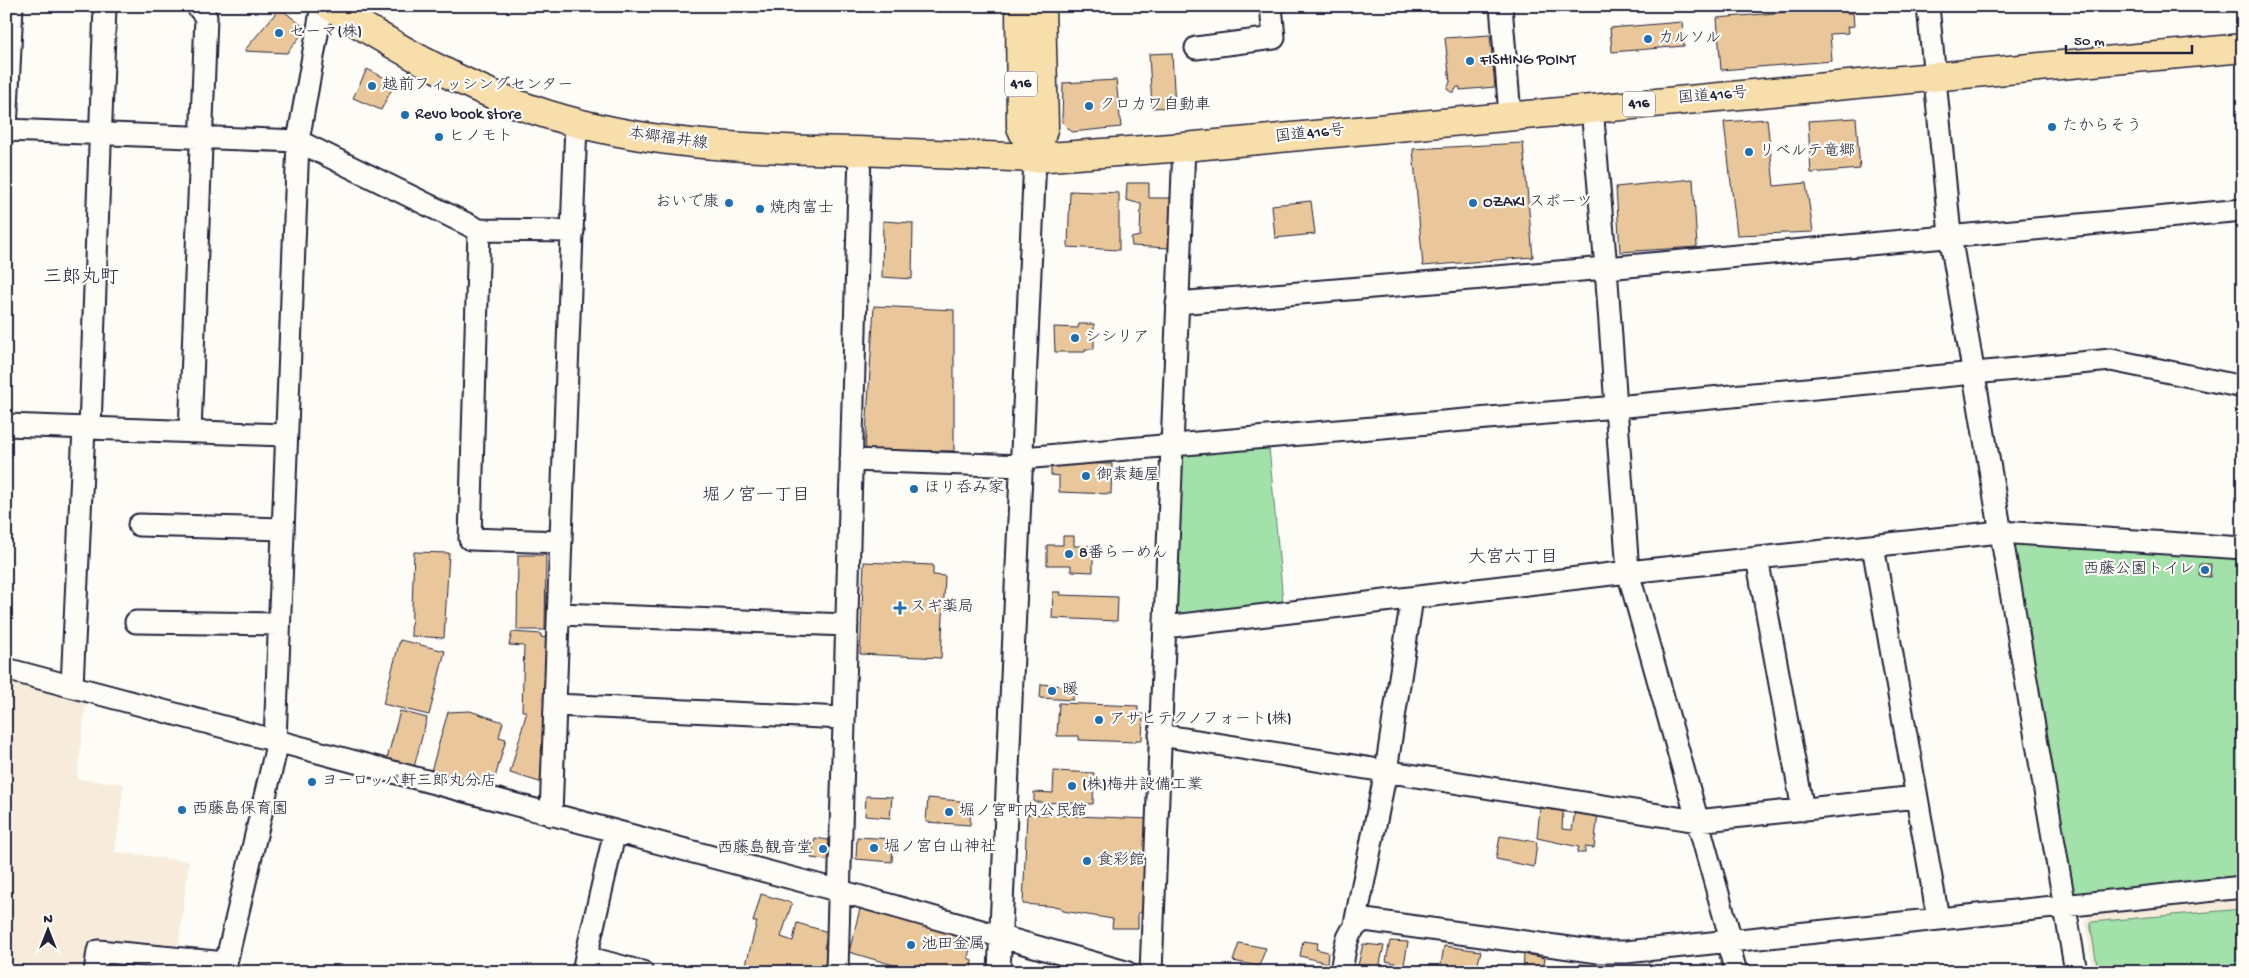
<svg xmlns="http://www.w3.org/2000/svg" width="2249" height="978" font-family="'Gochi Hand','Klee One',sans-serif">
  <style>
    .built { fill: #f7ecdb }
    .green { fill: #a2e1a9; stroke: #628272 }
    .building { fill: #eac79b; stroke: #22223b }
    .lines { fill: none; stroke-linecap: round; stroke-linejoin: round }
    .minor-casing { stroke: #22223b; stroke-width: 25 }
    .major-casing { stroke: #22223b; stroke-width: 31 }
    .highway-casing { stroke: #22223b; stroke-width: 31 }
    .minor { stroke: #fdfcf7; stroke-width: 21 }
    .major { stroke: #f8deab; stroke-width: 28 }
    .highway { stroke: #f8deab; stroke-width: 28 }
    .poi-dot { fill: #1f6fb2; stroke: #fdfcf7; stroke-width: 2 }
    .labels { text-anchor: middle; dominant-baseline: central; stroke-width: 4.5; stroke-linejoin: round; paint-order: stroke }
    .shield { fill: #fdfcf7; stroke: #646373; stroke-width: 1 }
    .shield-label { font-size: 15px; font-weight: bold; fill: #22223b }
    .poi-label { font-size: 16px; fill: #22223b; stroke: #fdfcf7; text-anchor: start }
    .street-label { font-size: 16px; fill: #22223b; stroke: #fdfcf7 }
    .neighbourhood-label { font-size: 18px; fill: #22223b; stroke: #fdfcf7 }
    .quarter-label { font-size: 19px; fill: #22223b; stroke: #fdfcf7 }
  </style>
  <rect width="100%" height="100%" fill="#fdfcf7"/>
  <filter id="ink" filterUnits="userSpaceOnUse"><feTurbulence type="fractalNoise" baseFrequency=".02" numOctaves="2"/><feDisplacementMap in="SourceGraphic" scale="10" xChannelSelector="R" yChannelSelector="G"/><feConvolveMatrix kernelMatrix="1 2 1 2 8 2 1 2 1" color-interpolation-filters="sRGB"/></filter>
  <g filter="url(#ink)">
    <path class="built" d="M6,682L86,702L77,779L124,784L115,852L189,861L179,943L174,949L92,938L87,972H6Z
      M2243,896V972H2093L2085,920L2093,912Z"/>
    <path class="green" d="M1268,436L1284,613L1165,627L1172,444Z
      M2011,543L2243,552V878L2071,896Z
      M2243,909V972H2098L2090,922Z"/>
    <path class="building" d="M1845,7L1846,13H1853L1854,26L1847,27L1848,33L1830,34L1832,61L1721,70L1717,18Z
      M280,8L306,29L287,53L244,51Z
      M1682,22L1684,46L1612,52L1610,28Z
      M1490,35L1495,87L1460,90V87H1457L1454,92H1451L1447,89L1450,82L1445,38Z
      M1172,53L1175,107L1152,108L1149,54Z
      M367,69L395,83L381,110L353,98Z
      M1116,80L1121,127L1072,132L1062,122L1063,83Z
      M1856,118L1860,169L1811,173L1808,121Z
      M1767,119L1774,186L1806,183L1813,232L1737,235L1724,122Z
      M1523,143L1533,257L1423,266L1413,149Z
      M1693,179L1697,247L1620,252L1616,187Z
      M1127,183H1149V198H1172L1170,248L1132,246L1131,238L1140,236L1141,204L1126,200Z
      M1070,191L1119,193V250L1068,247Z
      M1311,201L1315,234L1275,238L1272,205Z
      M883,221L913,223L912,279L882,277Z
      M874,306L954,310V451L865,450Z
      M1079,324H1094V349H1085V352H1055L1054,327L1078,328Z
      M1051,463L1112,464L1111,494L1059,492V476L1051,475Z
      M1063,536H1074V546H1093V572L1071,571V565H1047V545H1063Z
      M414,552L449,553L444,638L411,636Z
      M518,555H546L545,630H517Z
      M864,562L933,565V575L945,576L941,658L860,654Z
      M2200,564H2211L2210,577L2199,576Z
      M1053,592H1061L1060,595L1118,597L1117,621L1052,618Z
      M512,632L541,634V637L547,638L543,783L510,773L527,711H522L524,646L509,645Z
      M400,640L445,651L429,715L383,704Z
      M1041,684L1074,687L1073,700L1040,698Z
      M1059,703L1138,706V714H1143L1142,740H1136V742L1079,740V736H1057Z
      M400,711L427,718L414,767L387,759Z
      M470,711L503,722L499,737L506,739L492,788L431,771L448,712Z
      M1054,771L1094,773L1093,804L1034,802V792L1053,793Z
      M866,796L892,797L890,818L865,816Z
      M928,798L971,802L970,825L926,822Z
      M1540,808L1563,811L1562,829L1572,830L1575,811L1598,813L1594,848L1585,847V853H1577L1579,847L1537,838Z
      M1027,814L1149,819L1147,908L1138,914V928H1112L1113,919L1063,911L1060,907L1023,904Z
      M1500,836L1537,842L1534,867L1496,859Z
      M857,837L893,839L892,862L856,859Z
      M815,838L835,841L832,861L811,858Z
      M761,894L792,903L781,937L793,941L797,923L828,932L824,948L829,949L823,972H744L757,922H753Z
      M860,909L972,938L968,958L972,960L971,972H917L849,952Z
      M1303,941L1318,943L1316,949L1328,952L1327,963L1300,956Z
      M1390,941L1408,942L1404,965L1386,961Z
      M1239,943L1266,948L1259,966L1233,961Z
      M1363,944L1384,946L1378,972L1357,970Z
      M1444,946L1481,951L1476,972L1440,971Z
      M1524,954L1545,958L1543,972H1523Z
      M1298,964L1313,965V971L1317,972H1298Z
      M1580,964L1595,966L1596,972H1581Z"/>
    <g class="lines">
      <defs>
        <path id="minor" d="M12,6L6,130L298,141L479,230L573,231
          M1501,6L1510,115
          M1928,6L1950,235L2076,972
          M1196,48L1274,38L1271,6
          M1592,108L1606,268L1628,572L1731,940
          M479,230L470,539L561,542
          M1177,303L1606,268L2243,210
          M6,425L286,435
          M90,428L105,6
          M190,432L206,17L197,6
          M1023,458L1616,407L2111,360L2243,387
          M851,460L1023,466
          M139,525L283,529
          M1873,546L1938,918
          M1757,558L1803,810
          M559,614L847,625
          M136,622L279,624
          M1165,627L1628,572L2000,532L2243,548
          M6,669L840,891L1126,972
          M72,686L84,428
          M555,705L844,718
          M1160,735L1697,821L1916,797
          M275,741L298,141L322,6
          M551,815L576,123
          M1355,924L1386,771L1412,598
          M1727,940L1736,972
          M586,957L615,831
          M95,972L98,951L226,963L278,741
          M583,972L586,957L642,972
          M837,972L860,152
          M999,972L1035,158
          M1151,972L1184,147
          M1341,972C1345,951 1344,930 1365,920L1599,952H1626L2243,887"/>
        <path id="major" d="M330,6C398,49 469,90 546,114C648,146 751,149 857,151C916,153 975,156 1035,158"/>
        <path id="highway" d="M1020,6L1021,127L1035,158
          M1035,158L1184,147L2243,48
          M1035,158L1044,126L1041,6"/>
      </defs>
      <use href="#minor" class="minor-casing"/>
      <use href="#major" class="major-casing"/>
      <use href="#highway" class="highway-casing"/>
      <use href="#minor" class="minor"/>
      <use href="#major" class="major"/>
      <use href="#highway" class="highway"/>
    </g>
  </g>
  <g class="poi-dot">
    <circle cx="279" cy="33" r="5"/>
    <circle cx="1648" cy="39" r="5"/>
    <circle cx="1470" cy="61" r="5"/>
    <circle cx="372" cy="86" r="5"/>
    <circle cx="1089" cy="106" r="5"/>
    <circle cx="405" cy="115" r="5"/>
    <circle cx="2052" cy="127" r="5"/>
    <circle cx="439" cy="137" r="5"/>
    <circle cx="1749" cy="152" r="5"/>
    <circle cx="729" cy="203" r="5"/>
    <circle cx="1473" cy="203" r="5"/>
    <circle cx="760" cy="209" r="5"/>
    <circle cx="1075" cy="338" r="5"/>
    <circle cx="1086" cy="476" r="5"/>
    <circle cx="914" cy="489" r="5"/>
    <circle cx="1069" cy="554" r="5"/>
    <circle cx="2205" cy="570" r="5"/>
    <path d="M897.5 600.5h5v5h5v5h-5v5h-5v-5h-5v-5h5z"/>
    <circle cx="1052" cy="691" r="5"/>
    <circle cx="1099" cy="720" r="5"/>
    <circle cx="312" cy="782" r="5"/>
    <circle cx="1072" cy="786" r="5"/>
    <circle cx="182" cy="810" r="5"/>
    <circle cx="949" cy="812" r="5"/>
    <circle cx="874" cy="848" r="5"/>
    <circle cx="823" cy="849" r="5"/>
    <circle cx="1087" cy="861" r="5"/>
    <circle cx="911" cy="945" r="5"/>
  </g>
  <g class="labels">
    <g class="shield">
      <rect x="1005" y="71.5" width="32" height="25" rx="4"/>
      <rect x="1623" y="91.5" width="32" height="25" rx="4"/>
    </g>
    <g class="shield-label">
      <text x="1021" y="84">416</text>
      <text x="1639" y="104">416</text>
    </g>
    <g class="poi-label">
      <text x="289" y="33">セーマ(株)</text>
      <text x="1658" y="39">カルソル</text>
      <text x="1480" y="61">FISHING POINT</text>
      <text x="382" y="86">越前フィッシングセンター</text>
      <text x="1099" y="106">クロカワ自動車</text>
      <text x="415" y="115">Revo book store</text>
      <text x="2062" y="127">たからそう</text>
      <text x="449" y="137">ヒノモト</text>
      <text x="1759" y="152">リベルテ竜郷</text>
      <text x="719" y="203" text-anchor="end">おいで康</text>
      <text x="1483" y="203">OZAKI スポーツ</text>
      <text x="770" y="209">焼肉富士</text>
      <text x="1085" y="338">シシリア</text>
      <text x="1096" y="476">御素麺屋</text>
      <text x="924" y="489">ほり呑み家</text>
      <text x="1079" y="554">8番らーめん</text>
      <text x="2195" y="570" text-anchor="end">西藤公園トイレ</text>
      <text x="910" y="608">スギ薬局</text>
      <text x="1062" y="691">暖</text>
      <text x="1109" y="720">アサヒテクノフォート(株)</text>
      <text x="322" y="782">ヨーロッパ軒三郎丸分店</text>
      <text x="1082" y="786">(株)梅井設備工業</text>
      <text x="192" y="810">西藤島保育園</text>
      <text x="959" y="812">堀ノ宮町内公民館</text>
      <text x="884" y="848">堀ノ宮白山神社</text>
      <text x="813" y="849" text-anchor="end">西藤島観音堂</text>
      <text x="1097" y="861">食彩館</text>
      <text x="921" y="945">池田金属</text>
    </g>
    <g class="street-label">
      <text transform="translate(1713 97) rotate(-5)">国道416号</text>
      <text transform="translate(1310 135) rotate(-6)">国道416号</text>
      <text transform="translate(668 140) rotate(8)">本郷福井線</text>
    </g>
    <g class="neighbourhood-label">
      <text x="756" y="496">堀ノ宮一丁目</text>
      <text x="1513" y="558">大宮六丁目</text>
    </g>
    <g class="quarter-label">
      <text x="81" y="278">三郎丸町</text>
    </g>
  </g>
  <rect width="2249" height="978" fill="none" stroke="#fdfcf7" stroke-width="25"/>
  <rect x="12" y="12" width="2224" height="953" fill="none" stroke="#22223b" stroke-width="2" filter="url(#ink)"/>
  <g transform="translate(48 930)" stroke="#fdfcf7" stroke-width="4" paint-order="stroke">
  <path d="M0-4L9 19L0 12L-9 19Z" fill="#22223b"/>
  <text y="-8" font-size="14" font-weight="bold" text-anchor="middle" fill="#22223b">N</text>
  </g>
  <path d="M2066 45v8h126v-8" fill="none" stroke="#22223b" stroke-width="2.5"/>
  <text x="2074" y="45" font-size="15" fill="#22223b" stroke="#fdfcf7" stroke-width="4" paint-order="stroke">50 m</text>
</svg>
